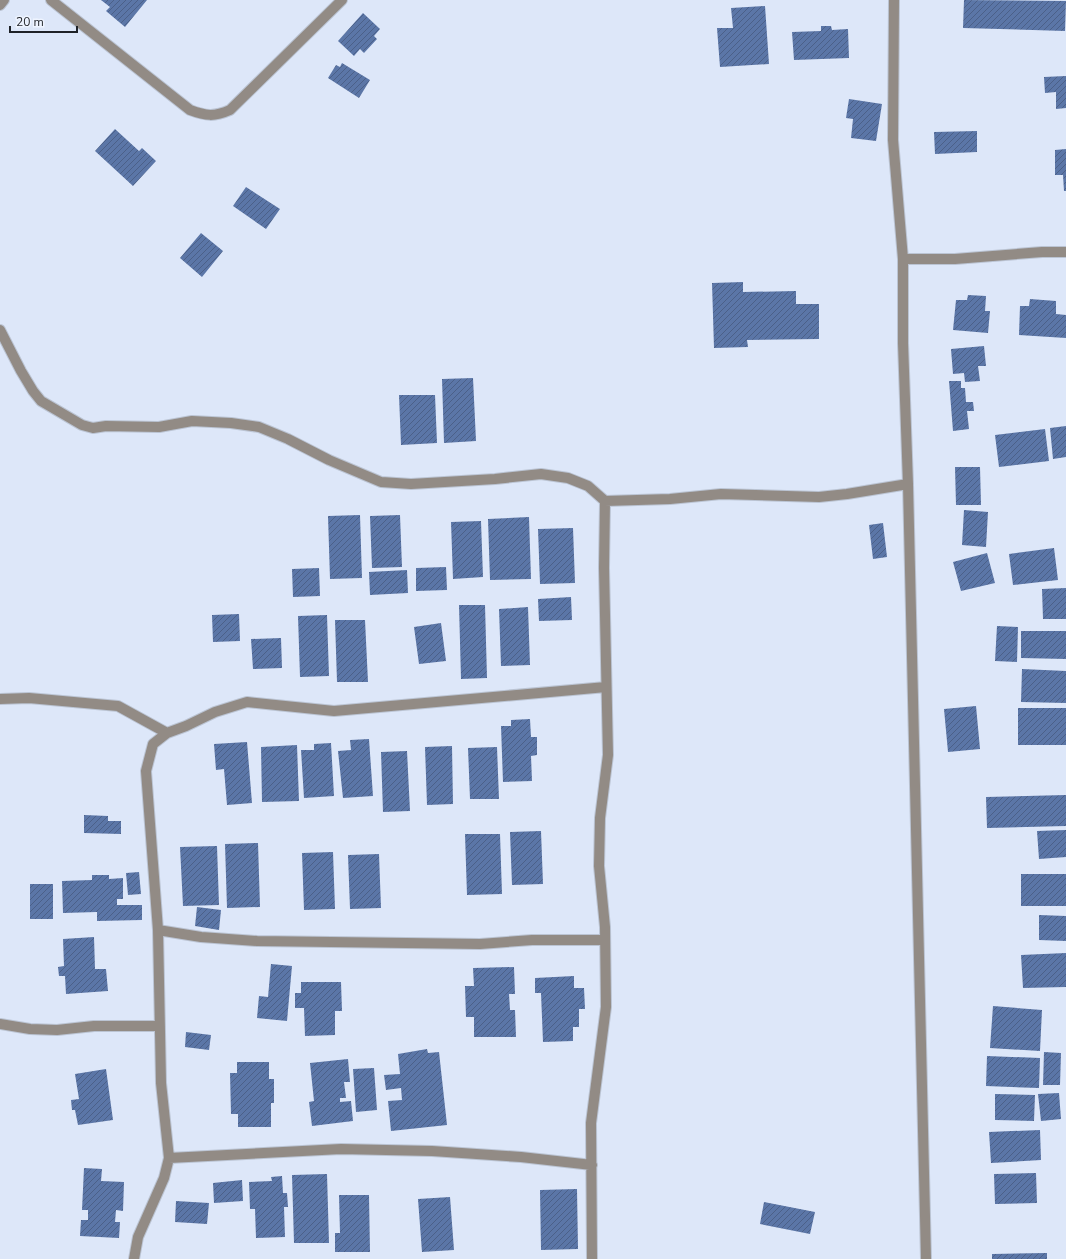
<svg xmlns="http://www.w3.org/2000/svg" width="1066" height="1259" font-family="'Nunito Sans',sans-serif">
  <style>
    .building { fill: url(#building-hatch) }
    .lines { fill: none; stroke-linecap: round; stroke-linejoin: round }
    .minor-casing { stroke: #bbc4d3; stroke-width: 12 }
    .minor { stroke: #928b85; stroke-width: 10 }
  </style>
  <defs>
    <pattern id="building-hatch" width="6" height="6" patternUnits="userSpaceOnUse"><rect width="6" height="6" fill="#5b76a7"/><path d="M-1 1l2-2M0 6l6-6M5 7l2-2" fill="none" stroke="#4b6088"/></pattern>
  </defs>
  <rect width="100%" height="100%" fill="#dde7f9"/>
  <path class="building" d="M101,0H147L125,27L106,11L110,7Z
    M964,0L1066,1L1065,31L963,28Z
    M765,6L769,64L720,67L717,28H733L731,8Z
    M363,13L380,29L374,36L377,39L364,53L360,49L354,56L338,41Z
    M821,26H831L832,30L848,29L849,58L794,60L792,32L821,31Z
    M342,63L370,80L359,98L328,78L336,65L340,67Z
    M1066,76V108L1056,109V92L1045,93L1044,77Z
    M849,99L882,104L876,141L851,138L853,119L846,118Z
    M115,129L139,151L142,148L156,161L133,186L95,151Z
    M977,131V152L935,154L934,132Z
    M1066,149V191H1064L1063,175H1055V150Z
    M246,187L280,209L266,229L233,206Z
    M201,233L223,251L202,277L180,258Z
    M743,282V292L796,291V304H819V339L747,340L748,347L714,348L712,283Z
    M968,295L986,296L985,311H990L988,333L953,330L956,300H967Z
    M1030,299L1056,301V314L1066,315V338L1019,335L1020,306H1029Z
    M984,346L986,366H978L980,381L965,382L964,373L953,374L951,349Z
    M473,378L476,441L444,443L442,379Z
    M949,381H961V388H965L966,402H973L974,411H967L969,429L953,431Z
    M399,395H435L437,443L401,445Z
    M1066,426V457L1053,459L1050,428Z
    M1045,429L1049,461L999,467L995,435Z
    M955,467H980L981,505H956Z
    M964,510L988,512L986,547L962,545Z
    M360,515L362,578L330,579L328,516Z
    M400,515L402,567L372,568L370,516Z
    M529,517L531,579L490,580L488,519Z
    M481,521L483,577L453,579L451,522Z
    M883,523L887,557L873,559L869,525Z
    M573,528L575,583L540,584L538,529Z
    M1054,548L1058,580L1013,585L1009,554Z
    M987,553L995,583L961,591L953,562Z
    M446,567L447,590L416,591V568Z
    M319,568L320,596L293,597L292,569Z
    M407,570L408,593L370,595L369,572Z
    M1066,588V619H1043L1042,589Z
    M571,597L572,620L539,621L538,599Z
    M459,605H485L487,678L461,679Z
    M528,607L530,665L501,666L499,609Z
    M239,614L240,641L213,642L212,615Z
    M327,615L329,676L300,677L298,616Z
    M335,620H365L368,682H337Z
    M441,623L446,661L419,664L414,627Z
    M997,626L1018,627L1017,662L995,661Z
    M1021,631H1066V659L1021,658Z
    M281,638L282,668L253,669L251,639Z
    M1022,669L1066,671V703L1021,702Z
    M976,706L980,749L948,752L944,709Z
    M1018,708H1066V745H1018Z
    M530,719L531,737H537V755L531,756L532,781L503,782L501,726H511V720Z
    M369,739L373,796L343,798L338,751L351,750L350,740Z
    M247,742L252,803L227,805L224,769L216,770L214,744Z
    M331,743L334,796L304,798L301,750H314V744Z
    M297,745L299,801L262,802L261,747Z
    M452,746L453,804L427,805L425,747Z
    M497,747L499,799H470L468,748Z
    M407,751L410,811L383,812L381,752Z
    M1066,795V826L987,828L986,797Z
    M84,815L108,816V821H121V834L84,833Z
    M1066,830V857L1039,859L1037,831Z
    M541,831L543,884L512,885L510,832Z
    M465,834H500L502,894L467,895Z
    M258,843L260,907L227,908L225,844Z
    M217,846L219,905L183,906L180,847Z
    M333,852L335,909L304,910L302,853Z
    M379,854L381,908L350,909L348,855Z
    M139,872L141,894L128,895L126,873Z
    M1021,874H1066V906H1021Z
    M92,875H109V879L123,878V899H117V905H142V920L97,921V912L63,913L62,881L92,880Z
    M30,884H53V919H30Z
    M197,907L221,910L219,930L195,926Z
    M1039,915L1066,916V941L1039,940Z
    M94,937L95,969H106L108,991L66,994L65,976H59L58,967L64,966L63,939Z
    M1066,953V987L1023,988L1021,955Z
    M271,964L292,966L287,1021L257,1018L259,996L268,997Z
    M514,967L515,994H509L510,1010H515L516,1037H474V1017H466L465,986H474L473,968Z
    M574,976V988H584L585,1009H579V1027H573V1041L543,1042L541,993H535V978Z
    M301,982H341L342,1011H335V1035L305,1036L304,1008H295V993H301Z
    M993,1006L1042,1010L1040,1051L990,1048Z
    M186,1032L211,1035L209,1050L185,1047Z
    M427,1049L428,1053L439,1052L447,1125L391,1131L388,1101L402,1100L401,1088L386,1090L384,1075L400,1074L398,1054Z
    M1044,1052L1061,1053L1060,1085H1043Z
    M987,1056L1040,1058L1039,1088L986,1086Z
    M348,1059L350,1082H344L346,1098H340V1102L351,1101L353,1121L312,1126L309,1102L314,1101L310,1063Z
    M237,1062H269V1079H274V1103H271V1127H238V1114H231L230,1073H237Z
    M374,1068L377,1110L356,1112L353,1069Z
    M106,1069L113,1120L78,1125L75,1110H72L71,1100L79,1099L75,1074Z
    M1059,1093L1061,1119L1041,1121L1038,1094Z
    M995,1094L1035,1095L1034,1121L995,1120Z
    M1040,1130L1041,1160L991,1163L989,1132Z
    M84,1168L102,1169L101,1181L124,1182L123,1211L116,1210L115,1222H120L119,1238L80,1236L81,1220H88V1210H82Z
    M1036,1173L1037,1203L995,1204L994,1174Z
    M327,1174L329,1243H294L292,1175Z
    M282,1176L283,1193H287L288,1207H284L285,1237L256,1238L255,1209H250L249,1182L272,1181L271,1177Z
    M242,1180L243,1201L214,1203L213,1183Z
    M577,1189L578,1249L541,1250L540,1190Z
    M339,1195H369L370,1252H335V1233H340Z
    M450,1197L454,1250L422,1252L418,1199Z
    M176,1201L209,1203L207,1224L175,1222Z
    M764,1202L815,1212L810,1234L760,1224Z
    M1047,1253V1259H992V1254Z"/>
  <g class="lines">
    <defs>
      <path id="minor" d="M51,0L190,110C206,116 214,117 230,110L342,0
        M894,0L893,140L903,259
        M0,5L4,0
        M0,330L21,371L33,391L41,401L82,425L93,428L106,426L159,427L192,421L231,423L259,427L288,439L329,460L381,482L411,484L495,479L541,474L568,478L588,486L605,501L670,499L721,494L819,497L847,494L908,484
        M0,699L29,698L118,706L167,733
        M605,940H532L480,944L257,941L201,937L158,930L146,771L153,744L167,733L186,726L215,712L247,702L334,711L606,687
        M0,1024L30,1029L57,1030L94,1026H160
        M169,1158L341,1149L432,1151L521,1157L592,1165
        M134,1259L138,1237L164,1178L169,1158L161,1083L158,930
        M592,1259L591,1123L606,1007L605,927L599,866L600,818L608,755L604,568L605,501
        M926,1259L908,484L903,343V259H955L1042,252H1066"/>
    </defs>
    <use href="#minor" class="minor-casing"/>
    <use href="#minor" class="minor"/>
  </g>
  <path d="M10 26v6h67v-6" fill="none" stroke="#1e2228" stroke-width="2"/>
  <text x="16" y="26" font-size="12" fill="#1e2228" stroke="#eef4ff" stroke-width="3" paint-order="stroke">20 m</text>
</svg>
